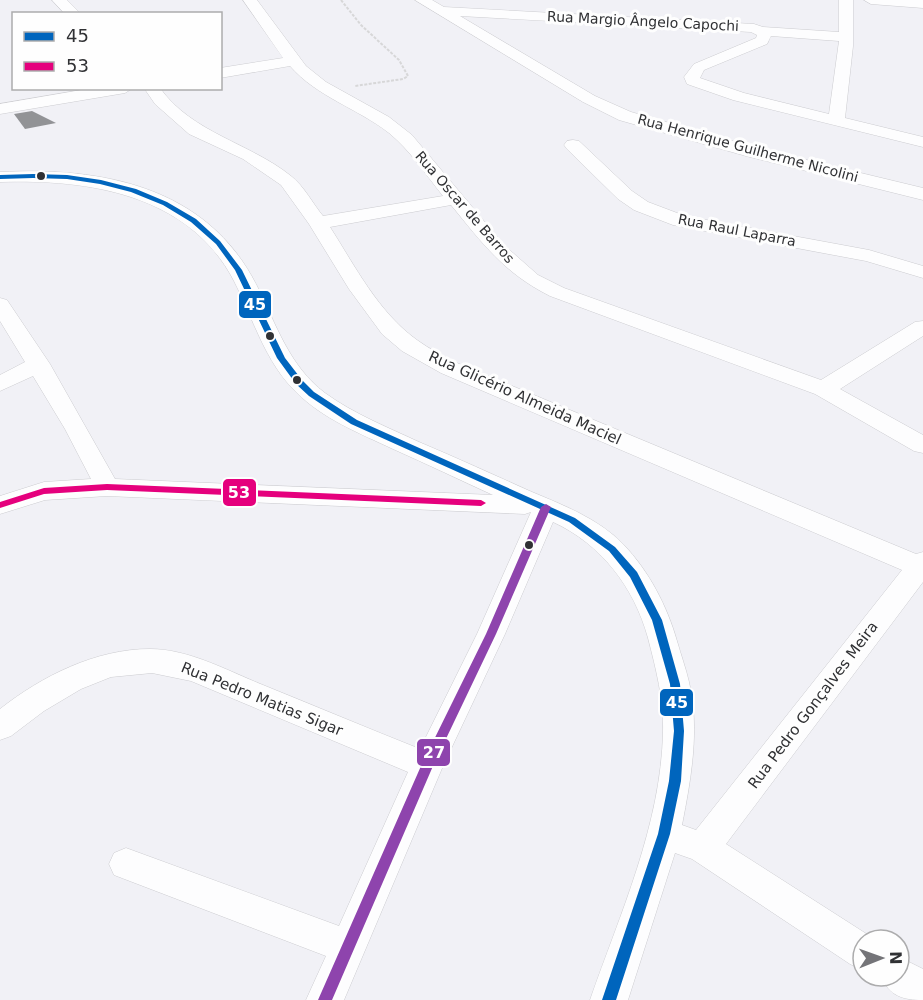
<svg xmlns="http://www.w3.org/2000/svg" width="923" height="1000" font-family="'DejaVu Sans',sans-serif">
  <style>
    .building { fill: #929396 }
    .lines { fill: none; stroke-linecap: round; stroke-linejoin: round }
    .minor-casing { stroke: #ccccd0; stroke-width: 1 }
    .path { stroke: #d7d7d8; stroke-width: 2; stroke-dasharray: 3 1.5; stroke-linecap: butt }
    .minor { fill: #fdfdfe; fill-rule: evenodd }
    .bus-1-casing { stroke: #fefefe; stroke-width: 5 }
    .bus-2-casing { stroke: #fefefe; stroke-width: 5 }
    .bus-3-casing { stroke: #fefefe; stroke-width: 5 }
    .bus-1 { fill: #0065bd; fill-rule: evenodd }
    .bus-2 { fill: #e5007d; fill-rule: evenodd }
    .bus-3 { fill: #8e44ad; fill-rule: evenodd }
    .bus-dot { fill: #303134; stroke: #fefefe; stroke-width: 2 }
    .labels { text-anchor: middle; dominant-baseline: central; stroke-width: 6; stroke-linejoin: round; paint-order: stroke }
    .far-street-label { font-size: 14px; fill: #303134; stroke: #fefefe }
    .street-label { font-size: 15px; fill: #303134; stroke: #fefefe }
    .line-badge { stroke: #fefefe; stroke-width: 2 }
    .badge-label { font-size: 16px; text-anchor: middle; font-weight: bold; fill: #fff }
  </style>
  <rect width="100%" height="100%" fill="#f1f1f6"/>
  <path class="building" d="M32,111L56,123L25,129L14,114Z"/>
  <g class="lines">
    <defs>
      <path id="minor" d="M52,0H67L81,14H65Z
        M243,0H257L306,66L326,82L389,117L412,135L504,245L538,275L564,288L821,380L915,322L923,321V336L840,389L923,435V453L914,451L815,394L550,296C504,273 483,244 451,205L330,227C355,266 378,312 417,340C429,349 444,356 457,363L916,554L923,552V582L726,844L876,940H863V970L850,964L692,859L675,853L628,1000H590C620,914 661,825 663,732C664,700 656,669 648,638C634,587 601,544 553,522L505,634L443,766L344,1000H306L326,956L114,875L109,864L114,853L126,848L339,926L408,772L191,681L152,673L111,677L81,689L44,711L11,736L0,740V709C42,676 96,649 150,649C189,649 228,671 263,685C315,706 367,728 420,749L477,634L531,512L525,514L107,496L45,500L0,514V496L44,482L91,479L65,429L33,376L0,391V375L25,362L0,321V298L7,300L50,364L115,479L493,495C460,480 427,464 393,449C359,433 323,419 296,392C265,362 253,318 234,281C189,194 88,179 0,182V172C102,167 207,186 257,286C276,324 289,366 325,393C354,414 387,427 419,442C457,458 494,475 532,492C563,505 599,519 623,544C649,571 667,606 677,641C681,655 686,669 689,682C700,729 691,779 682,825L696,830L902,570L441,373L402,351L382,334L349,289L309,224L281,185L243,159L189,134L155,104L144,88H160C192,133 250,143 291,176C304,186 313,204 323,216L443,196C426,175 410,150 389,133C357,108 317,97 290,66L220,78V68L283,58Z
        M415,0H432L444,7L754,24L763,27L839,32V0H853V46L845,118L923,137V147L733,100L687,84L684,77L694,64L756,38L757,35L751,32L460,16L595,96L631,112L757,148L923,188V200L746,156L619,120L583,102ZM771,36L839,41L829,114L744,93L700,78L704,70L767,44Z
        M864,0H923V8L871,4Z
        M93,88H133L125,93L0,114V104Z
        M573,140L579,141L632,191L648,202L685,216L869,250L923,266V278L866,261L673,225L634,210L618,199L567,149L564,145L567,141Z
        M899,957L923,969V1000C903,1000 889,996 881,976H899Z"/>
    </defs>
    <use href="#minor" class="minor-casing"/>
    <path class="path" d="M341,0L361,25L399,60L408,76L403,79L355,86"/>
    <use href="#minor" class="minor"/>
    <defs>
      <path id="bus-1" d="M33,174L67,175L101,180L136,189L167,202L196,219L220,241L242,270L285,358L302,380L314,392L357,420L575,518L615,547L637,572L662,620L680,684L684,731L681,781L670,834L616,1000H602L658,834L669,781L674,731L670,684L652,620L630,577L609,551L569,522L351,424L309,396L296,384L277,358L235,270L216,244L191,222L163,205L131,192L100,184L67,179L33,178L0,179V175Z"/>
      <path id="bus-2" d="M107,484L481,500L486,503L481,506L107,490L44,494L0,508V502L44,488Z"/>
      <path id="bus-3" d="M546,504L551,507L496,634L433,766L332,1000H318L421,766L486,634L541,507Z"/>
    </defs>
    <use href="#bus-1" class="bus-1-casing"/>
    <use href="#bus-2" class="bus-2-casing"/>
    <use href="#bus-3" class="bus-3-casing"/>
    <use href="#bus-1" class="bus-1"/>
    <use href="#bus-2" class="bus-2"/>
    <use href="#bus-3" class="bus-3"/>
  </g>
  <g class="bus-dot">
    <circle cx="41" cy="176" r="5"/>
    <circle cx="270" cy="336" r="5"/>
    <circle cx="297" cy="380" r="5"/>
    <circle cx="529" cy="545" r="5"/>
  </g>
  <g class="labels">
    <g class="far-street-label">
      <text transform="translate(643 21) rotate(3)">Rua Margio Ângelo Capochi</text>
      <text transform="translate(748 148) rotate(15)">Rua Henrique Guilherme Nicolini</text>
      <text transform="translate(465 207) rotate(49)">Rua Oscar de Barros</text>
      <text transform="translate(737 230) rotate(11)">Rua Raul Laparra</text>
    </g>
    <g class="street-label">
      <text transform="translate(525 398) rotate(24)">Rua Glicério Almeida Maciel</text>
      <text transform="translate(262 699) rotate(22)">Rua Pedro Matias Sigar</text>
      <text transform="translate(813 705) rotate(-53)">Rua Pedro Gonçalves Meira</text>
    </g>
  </g>
  <g class="line-badge">
    <rect x="238" y="290" width="34" height="29" rx="6" fill="#0065bd"/>
    <rect x="222" y="478" width="35" height="29" rx="6" fill="#e5007d"/>
    <rect x="659" y="688" width="35" height="29" rx="6" fill="#0065bd"/>
    <rect x="416" y="738" width="35" height="29" rx="6" fill="#8e44ad"/>
  </g>
  <g class="badge-label">
    <text x="255" y="310">45</text>
    <text x="239" y="498">53</text>
    <text x="677" y="708">45</text>
    <text x="434" y="758">27</text>
  </g>
  <rect x="12" y="12" width="210" height="78" fill="#fefefe" stroke="#acacad" stroke-width="1.5"/>
  <rect x="24" y="32" width="30" height="9" fill="#0065bd" stroke="#acacad" stroke-width="1.5"/>
  <text x="66" y="42" font-size="18" fill="#303134">45</text>
  <rect x="24" y="62" width="30" height="9" fill="#e5007d" stroke="#acacad" stroke-width="1.5"/>
  <text x="66" y="72" font-size="18" fill="#303134">53</text>
  <g transform="translate(881 958) rotate(89)"><circle r="28" fill="#fefefe" stroke="#acacad" stroke-width="1.5"/>
  <path d="M0-4.5L10 22L0 15L-10 22Z" fill="#747478"/>
  <text y="-9" font-size="16" font-weight="bold" text-anchor="middle" fill="#303134">N</text>
  </g>
</svg>
